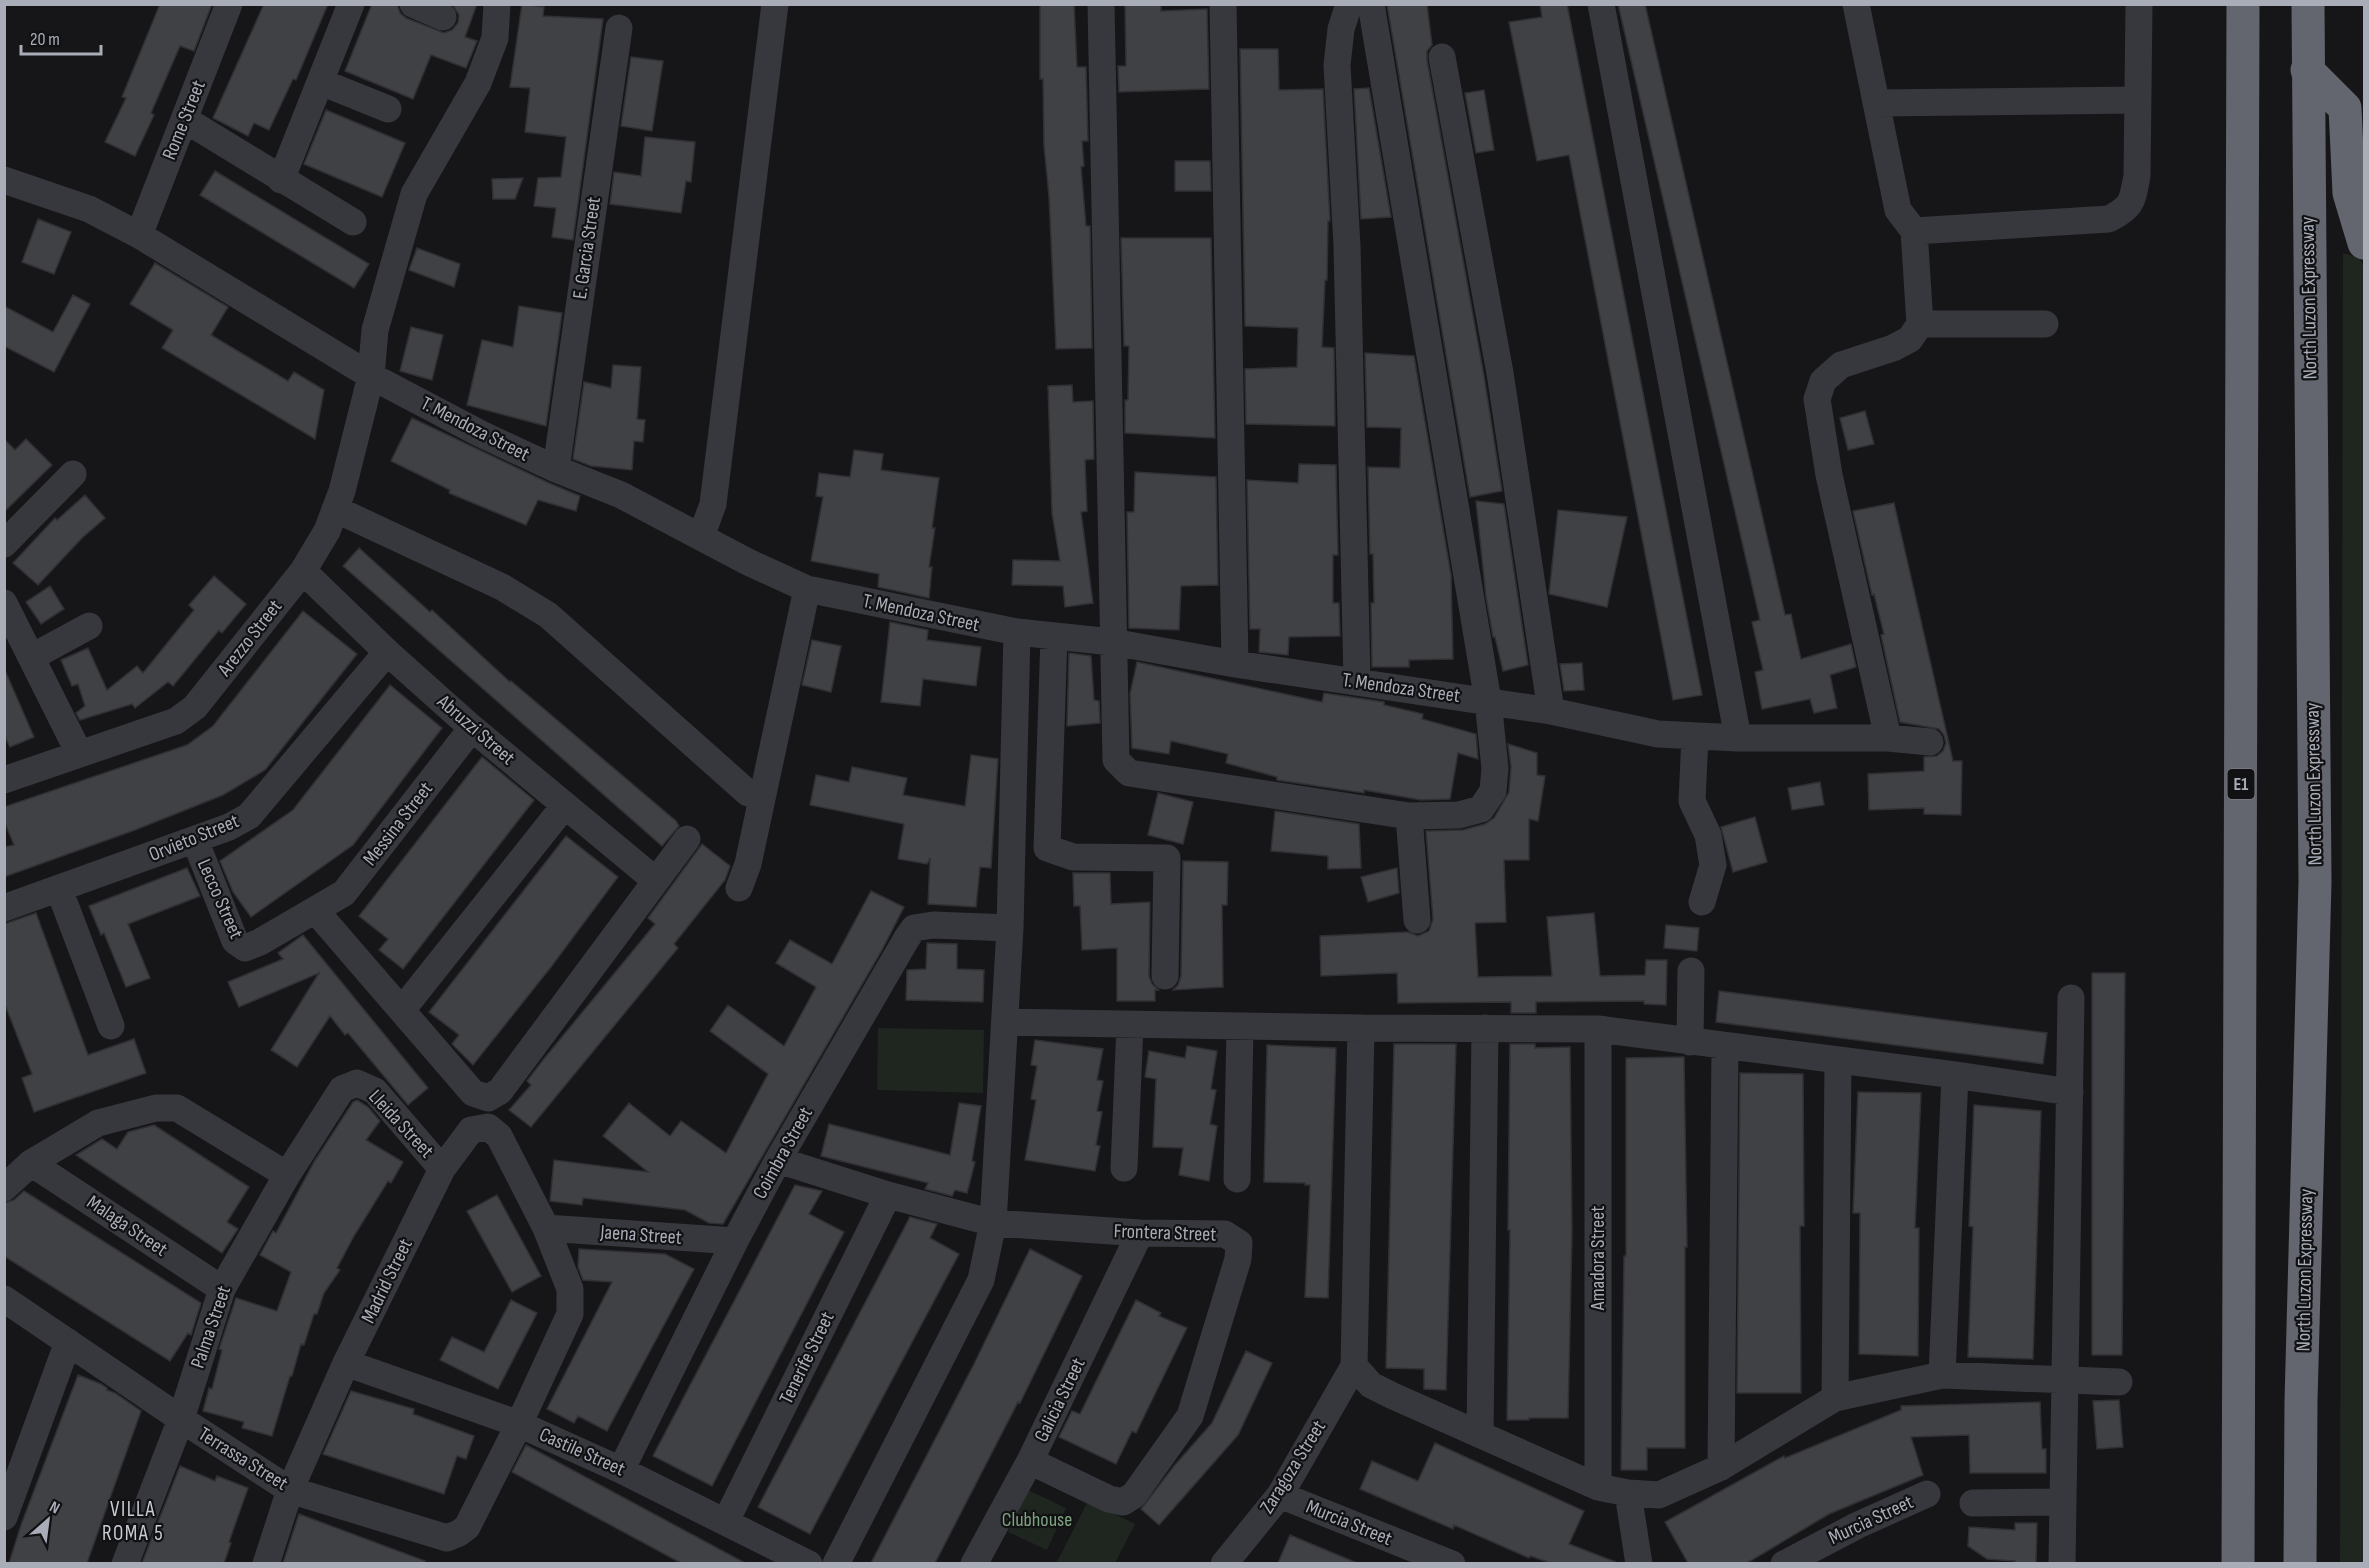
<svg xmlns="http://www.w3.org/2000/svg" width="2369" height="1568" font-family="'Sofia Sans Condensed',sans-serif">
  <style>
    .green { fill: #1e261f }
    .building { fill: #404145; stroke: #303034; stroke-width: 1.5 }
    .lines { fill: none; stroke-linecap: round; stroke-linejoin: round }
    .minor { stroke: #37383d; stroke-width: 27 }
    .motorway { stroke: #63666e; stroke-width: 33 }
    .labels { text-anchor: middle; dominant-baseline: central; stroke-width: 4.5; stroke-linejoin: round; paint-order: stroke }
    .shield { fill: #111113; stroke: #7b7e86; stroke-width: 1.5 }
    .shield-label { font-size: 18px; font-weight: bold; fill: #a8adb8 }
    .street-label { font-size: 20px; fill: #a8adb8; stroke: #111113 }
    .park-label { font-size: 20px; fill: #7fa381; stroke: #111113 }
    .neighbourhood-label { font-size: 21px; letter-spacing: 1.5px; fill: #c9ccd4; stroke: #111113 }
  </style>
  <rect width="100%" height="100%" fill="#161618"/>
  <path class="green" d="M2343,253L2360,258L2364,269V1563L2340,1564Z
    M878,1028L984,1030L983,1093L877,1090Z
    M1028,1490L1066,1508L1047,1550L1008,1532Z
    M1088,1501L1135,1524L1115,1563L1056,1564Z"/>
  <path class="building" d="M160,4H212L194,51L180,46L151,113L154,115L135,156L105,142L126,98L122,97Z
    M264,4H328L296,80L293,79L269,130L254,123L248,136L213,118Z
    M372,4H397L400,13L406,18L444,33L452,30L458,23L459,15L452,4H477L465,37L477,41L466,68L431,55L413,99L345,71Z
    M522,4L544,7L543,16L603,19L573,240L552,237L556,208L534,206L538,178L561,177L566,137L525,132L530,88L510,87Z
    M1040,4H1074L1077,67H1086L1088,141H1082L1084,166L1081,167L1086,226H1090L1092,348L1056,349L1049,196L1044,146L1043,79H1040Z
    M1125,4H1161V11L1207,9L1209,89L1119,92L1118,66H1126Z
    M1387,4H1427L1432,45L1427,51V60L1484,376L1502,491L1470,497Z
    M1540,4H1567L1702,695L1673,700L1569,155L1537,161L1509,22L1542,17Z
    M1618,4H1645L1785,615L1791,614L1801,659L1851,644L1856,667L1830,675L1837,708L1814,713L1810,699L1762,709L1755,672L1763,670L1752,622L1760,620Z
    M1240,49H1278L1279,90L1323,89L1330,221H1328L1327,280H1325L1322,347L1334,348L1335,426L1246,424L1245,369L1297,367L1298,328L1245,326Z
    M631,57L663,61L652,131L621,126Z
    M1369,88L1391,217L1361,219L1354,89Z
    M1484,90L1494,150L1476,153L1465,93Z
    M326,110L405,143L382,197L304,164Z
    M645,137L695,142L691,182L686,181L681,213L610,204L614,172L641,176Z
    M1175,161H1210L1211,191H1175Z
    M215,171L369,264L354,288L200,195Z
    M523,178L515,199H493L492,179Z
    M38,219L71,232L54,274L22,262Z
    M1121,238H1211L1215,438L1125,433V400H1128L1129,346H1124Z
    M417,248L460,264L454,287L409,270Z
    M155,263L228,307L211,335L288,381L294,372L324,390L315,439L162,348L173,330L130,304Z
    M73,295L90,304L54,372L4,346V306L53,332Z
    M519,306L562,313L546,426L467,405L482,340L513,347Z
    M411,327L443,335L432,380L400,371Z
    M1365,353L1414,356L1451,575L1453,659L1409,660V667H1372L1371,603H1374L1373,554H1370L1368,467L1400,468L1401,428L1367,427Z
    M613,365L641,367L637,419L645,420L643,442L634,441L632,470L591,466L573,459L584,382L611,388Z
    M1072,385L1073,402L1093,401L1094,459L1085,460L1087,511L1081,512L1093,603L1065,607L1063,586L1012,585L1013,560L1060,561L1052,513L1048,386Z
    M1865,411L1874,444L1848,450L1840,418Z
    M412,418L549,483L580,496L576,511L538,500L526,525L449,493L450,490L391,461Z
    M4,439L15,450L26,439L52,465L4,512Z
    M854,450L883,454L881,470L939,478L932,528H935L929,567H932L929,598L878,587L879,574L811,561L823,497L816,496L819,473L850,477Z
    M1299,464L1336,465L1338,555H1333V603H1339L1340,636L1289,637L1288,655L1259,652L1260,629H1250L1247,480L1298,483Z
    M1135,472L1216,477L1218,585L1181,586L1179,630L1129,628L1127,512H1134Z
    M85,495L105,518L82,538L38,585L13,563L55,518L57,520Z
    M1476,501L1504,504L1528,665L1503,671L1495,637H1493L1486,597Z
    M1894,503L1953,761H1962L1961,815L1924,814V808L1869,810L1868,774L1924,771V757L1937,756L1943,751L1946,743L1944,735L1939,729L1900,722L1881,635L1884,634L1874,594L1872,595L1853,511Z
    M1558,510L1627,517L1607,607L1549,594Z
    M359,548L430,612L432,610L510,682L511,681L676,821L679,826L662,846L343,566Z
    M214,576L246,604L222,633L219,630L173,686L168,682L135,708L132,704L80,720L76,713L85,706L78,684L72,686L61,660L88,648L107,690L137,666L143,673L194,610L189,605Z
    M50,586L64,609L41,624L26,602Z
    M303,611L357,654L265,770L223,795L135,830L4,877V847L14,845L4,821V807L187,745L213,726Z
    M890,622L928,630L927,640L981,647L976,686L923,679L920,706L881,702Z
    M812,640L841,646L831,692L802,685Z
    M1069,653L1091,656L1094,700L1099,701L1100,723L1067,726Z
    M1137,662L1322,702L1324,693L1384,702V705L1423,714L1422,719L1476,734L1478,759L1458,753L1450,799L1421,800L1364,790V793L1277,780V777L1226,763L1228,754L1171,741L1169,754L1132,748L1130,694Z
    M1582,663L1584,690L1564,691L1560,664Z
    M4,668L34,737L10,747L4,735Z
    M390,685L442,728L353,845L251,917L233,892L220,861L293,810Z
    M1508,744L1537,753V775L1545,776L1538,821L1529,819V860H1504L1506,922L1475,923L1478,977L1552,976L1547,917L1594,913L1600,976L1645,975L1646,960H1667L1666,1005L1644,1004V1001L1536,1002V1013H1511V1002L1398,1003L1397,973L1321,976L1320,936L1408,932L1418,936L1429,931L1433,919L1426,831L1463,830L1485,824L1494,818L1509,792L1511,767Z
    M971,755L998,759L991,868L980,867L976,907L928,904L930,858L927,864L898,859L904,824L810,805L816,775L849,782L852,767L907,778L903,795L965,806Z
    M482,757L534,800L403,969L379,950L388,939L359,916Z
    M1820,782L1824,805L1792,810L1788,788Z
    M1158,793L1193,802L1183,844L1148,835Z
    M1275,811L1359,824L1361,868L1328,869V856L1271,851Z
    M1755,817L1767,862L1733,872L1721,827Z
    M566,836L618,877L551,967L473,1065L452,1044L459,1035L429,1012Z
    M702,844L730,866L725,880L674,944L678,948L531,1127L509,1110L531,1085L527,1081L543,1060L655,924L648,918Z
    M1183,861L1228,862L1227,905H1222L1223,987L1173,990L1178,985L1181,976Z
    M187,868L200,896L128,924L150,978L126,987L104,933L101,935L89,906Z
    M1397,868L1399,893L1368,902L1361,877Z
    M1073,873H1110L1111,904L1150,902L1149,976L1152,984L1159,990H1155V1001H1117V948L1082,950L1080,906H1074Z
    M871,891L904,907L882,950L723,1224L709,1223L685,1210L583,1198L582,1205L550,1201L554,1160L648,1172L603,1136L629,1103L670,1136L681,1121L726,1153L768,1074L710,1031L728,1005L784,1046L816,987L776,963L790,940L832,964Z
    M36,913L88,1055L134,1039L146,1073L34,1112L22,1078L32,1074L4,1002V924Z
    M1666,925L1699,928L1697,951L1664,948Z
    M303,935L428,1088L408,1105L348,1033L345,1035L330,1016L297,1067L271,1050L319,973L239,1007L228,982L283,959L278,953Z
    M927,943L957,944V969L984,970L983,1002L906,1000L907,970L926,969Z
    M2092,973H2125L2122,1355H2092Z
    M1719,991L2047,1033L2043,1064L1716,1022Z
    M1035,1040L1103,1049L1097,1080L1103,1081L1097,1111L1102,1112L1096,1145L1100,1146L1095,1171L1025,1160L1036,1100L1031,1099L1037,1066L1031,1065Z
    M1394,1044H1456L1446,1390L1424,1389V1369L1386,1368Z
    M1510,1044H1535V1048L1570,1047L1572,1232L1568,1418H1529V1420H1507L1510,1230H1508Z
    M1267,1045L1336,1048L1328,1298L1305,1297L1310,1185H1305V1183L1264,1182Z
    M1187,1046L1217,1051L1211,1089L1216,1090L1210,1124L1217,1126L1209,1181L1179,1175L1183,1148L1153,1147L1156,1079L1145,1077L1149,1051L1185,1058Z
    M1684,1057L1687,1247H1685V1448H1647V1470H1621L1624,1256H1626V1058Z
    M1740,1073L1803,1074L1804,1226H1800L1801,1393H1737Z
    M1858,1092L1921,1093L1915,1228H1919L1918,1356L1859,1354L1860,1213H1853Z
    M357,1100L368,1107L380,1121L366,1140L403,1162L391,1183L388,1181L354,1236L337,1268L340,1270L324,1293L317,1314H314L304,1345L301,1344L292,1376H290L272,1436L242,1428L244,1422L203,1411L209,1388L212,1389L222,1350L219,1349L236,1298L277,1311L291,1272L260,1255L273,1231L276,1233L314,1162L353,1102Z
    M959,1103L981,1106L972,1161L975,1162L967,1193L955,1190L952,1196L925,1189L928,1183L821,1156L829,1124L950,1155Z
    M1974,1105L2041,1111L2033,1359L1968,1357L1973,1227L1969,1226Z
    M154,1125L249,1187L227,1222L238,1229L222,1253L76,1155L102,1139L117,1149L128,1132Z
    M795,1185L822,1191L809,1214L844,1232L712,1486L653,1456Z
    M24,1191L201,1303L191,1335L188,1333L170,1361L4,1256V1203L14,1200Z
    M497,1195L541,1276L512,1292L467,1211Z
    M910,1217L937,1224L930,1238L959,1254L810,1534L758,1507Z
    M579,1249L665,1254L694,1269L607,1431L578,1416L574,1423L547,1409L612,1282L583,1280L578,1267Z
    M1030,1249L1082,1276L1020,1403L1018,1402L935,1563H871L974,1364Z
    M511,1300L537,1313L498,1389L440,1360L452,1337L484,1352Z
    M1136,1300L1161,1313L1159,1316L1187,1328L1136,1433L1132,1431L1116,1464L1059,1437L1072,1411L1080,1414Z
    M1246,1351L1272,1363L1238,1435L1159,1525L1141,1509L1174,1466L1212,1423Z
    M78,1375L101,1384L107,1388V1390L115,1393L141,1411L87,1563H9L21,1525Z
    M351,1391L414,1409L413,1414L474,1436L466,1459L457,1456L444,1494L323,1454Z
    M2119,1400L2123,1447L2097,1449L2093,1401Z
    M2040,1402L2042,1449H2046V1473H1970L1969,1435L1911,1437L1923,1475L1829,1514L1747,1563H1688L1665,1522L1784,1456L1785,1458L1901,1410V1406Z
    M1435,1443L1584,1511L1569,1544L1616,1562V1563H1551L1530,1556L1529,1558L1454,1525L1453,1529L1360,1489L1372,1461L1418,1481Z
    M526,1445L745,1563H681L512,1472Z
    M180,1466L215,1481L217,1476L248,1488L229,1542L231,1543L224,1563H142Z
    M299,1514L425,1561V1563H283Z
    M2015,1523H2037L2036,1563H2015V1561L1987,1559L1968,1546L1969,1527L2015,1530Z
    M1290,1535L1357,1563H1278Z"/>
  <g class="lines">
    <path class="minor" d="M413,4L443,17
      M1101,4L1116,760L1129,773L1409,816L1459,815L1481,809L1493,791L1495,768L1488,701L1371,4
      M1223,4L1235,664
      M1349,4L1341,29L1337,65L1347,246L1357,681
      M1601,4L1738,738
      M1856,4L1898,210L1914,231L2109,219C2133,206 2132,202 2137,176L2139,4
      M1442,57L1500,373L1551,711
      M321,82L388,109
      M1876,103L2138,100
      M184,119L353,222
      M4,180L89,209L139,235L371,376L481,434L556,469L621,495L748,562L807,589L1017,632L1112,642L1235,664L1551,711L1658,734L1738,738H1888L1930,742
      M281,180L351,4
      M139,235L229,4
      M1920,324H2045
      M556,469L619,28
      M335,509L502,587L548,615L748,793
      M701,537L713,504L775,4
      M4,544L73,474
      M303,571L387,652L472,728L655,880
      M4,603L79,753
      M1054,636L1047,848L1073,857L1167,858L1165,976
      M32,657L89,626
      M1695,736L1692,801L1708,835L1713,865L1702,902
      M1888,738L1829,475L1817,399L1823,381L1841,365L1893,348L1910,339L1920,324L1914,231
      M4,780L176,721L195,707L303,571L327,531L342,491L371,376L375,330L414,194L478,83L495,38L497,4
      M1409,816L1417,920
      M195,840L235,941L245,948L260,942L344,893L472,728
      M739,888L748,864L807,589
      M59,889L111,1026
      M4,908L229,827L249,816L387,652
      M315,910L473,1093L488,1098L500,1091L687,839
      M402,1010L565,805
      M1005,1022L1361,1028L1598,1029L1955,1075L2070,1092
      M1361,1028L1354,1366L1371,1385L1393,1396L1598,1487L1628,1493L1659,1495L1721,1467L1835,1398L1942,1375L2119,1382
      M1690,1042L1691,971
      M778,1160L888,1195L993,1223L1140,1233L1225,1234L1239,1243L1238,1259L1190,1416L1134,1495L1123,1502L1109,1499L1030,1461
      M31,1163L222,1289
      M1124,1168L1130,1025
      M1237,1179L1240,1027
      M4,1188L31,1163L98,1123L156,1108H177L287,1175
      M546,1228L735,1241
      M4,1299L181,1419L290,1490L447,1538L459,1533L467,1527L519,1424L570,1314V1289L546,1228L499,1136L488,1127L471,1130L442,1169L346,1363L290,1490L266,1564
      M346,1363L519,1424L621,1470L809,1564
      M1942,1375L1955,1075
      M1835,1398L1838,1060
      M1480,1434L1485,1028
      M1721,1467L1725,1046
      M621,1470L735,1241L778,1160L907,938L914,928L933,925L1010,928
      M1598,1487V1029
      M1628,1493L1639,1564
      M1280,1495L1452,1564
      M1973,1503L2062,1502
      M4,1517L68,1342
      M726,1521L888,1195
      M125,1564L181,1419L222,1289L287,1175L342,1089L357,1083L375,1091L442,1169
      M836,1564L981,1280L993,1223L1010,928L1017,632
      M974,1564L1030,1461L1140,1233
      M1224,1564L1280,1495L1354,1366
      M1784,1564L1858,1525L1927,1494
      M2062,1564L2071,998"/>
    <path class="motorway" d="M2307,70L2345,108L2349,193L2364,243
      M2238,1564L2243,4
      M2300,1564L2301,1401L2315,882L2308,4"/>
  </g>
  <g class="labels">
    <rect class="shield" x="2227.5" y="769" width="27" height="30" rx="4.5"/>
    <g class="shield-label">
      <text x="2241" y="784">E1</text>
    </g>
    <g class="street-label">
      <text transform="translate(184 120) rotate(-68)">Rome Street</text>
      <text transform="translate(587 248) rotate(-82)">E. Garcia Street</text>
      <text transform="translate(2309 298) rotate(-91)">North Luzon Expressway</text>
      <text transform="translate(475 429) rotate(27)">T. Mendoza Street</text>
      <text transform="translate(921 613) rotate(12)">T. Mendoza Street</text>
      <text transform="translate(250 638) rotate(-52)">Arezzo Street</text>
      <text transform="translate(1401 688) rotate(8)">T. Mendoza Street</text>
      <text transform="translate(476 730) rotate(41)">Abruzzi Street</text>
      <text transform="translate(2314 784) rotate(-91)">North Luzon Expressway</text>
      <text transform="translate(398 824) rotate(-52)">Messina Street</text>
      <text transform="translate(194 838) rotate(-22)">Orvieto Street</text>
      <text transform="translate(220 899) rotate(66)">Lecco Street</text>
      <text transform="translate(401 1124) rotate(47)">Lleida Street</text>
      <text transform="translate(783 1153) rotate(-61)">Coimbra Street</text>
      <text transform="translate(127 1226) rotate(34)">Malaga Street</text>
      <text transform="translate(1165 1233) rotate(2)">Frontera Street</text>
      <text transform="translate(641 1235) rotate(4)">Jaena Street</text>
      <text transform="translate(1598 1258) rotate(-90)">Amadora Street</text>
      <text transform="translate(2305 1270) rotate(-89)">North Luzon Expressway</text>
      <text transform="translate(387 1281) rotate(-64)">Madrid Street</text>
      <text transform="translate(211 1327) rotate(-71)">Palma Street</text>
      <text transform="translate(807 1358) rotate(-64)">Tenerife Street</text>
      <text transform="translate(1060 1400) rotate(-64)">Galicia Street</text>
      <text transform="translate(582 1452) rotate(24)">Castile Street</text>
      <text transform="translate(243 1459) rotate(32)">Terrassa Street</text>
      <text transform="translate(1293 1467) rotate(-58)">Zaragoza Street</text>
      <text transform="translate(1871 1520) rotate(-25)">Murcia Street</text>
      <text transform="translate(1349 1523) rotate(22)">Murcia Street</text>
    </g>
    <g class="park-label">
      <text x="1037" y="1520">Clubhouse</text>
    </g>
    <g class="neighbourhood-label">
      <text x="133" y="1509">VILLA<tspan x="133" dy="24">ROMA 5</tspan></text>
    </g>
  </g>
  <rect width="2369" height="1568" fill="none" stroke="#a8adb8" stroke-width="12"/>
  <g transform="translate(48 1520) rotate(28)" stroke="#111113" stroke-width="4.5" paint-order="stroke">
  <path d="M0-4.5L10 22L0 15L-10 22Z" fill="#a8adb8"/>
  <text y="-9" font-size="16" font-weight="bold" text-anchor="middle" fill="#a8adb8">N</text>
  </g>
  <path d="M21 45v9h80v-9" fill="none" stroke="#a8adb8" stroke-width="3"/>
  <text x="30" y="45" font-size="18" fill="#a8adb8" stroke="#111113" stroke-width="4.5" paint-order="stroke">20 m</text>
</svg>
